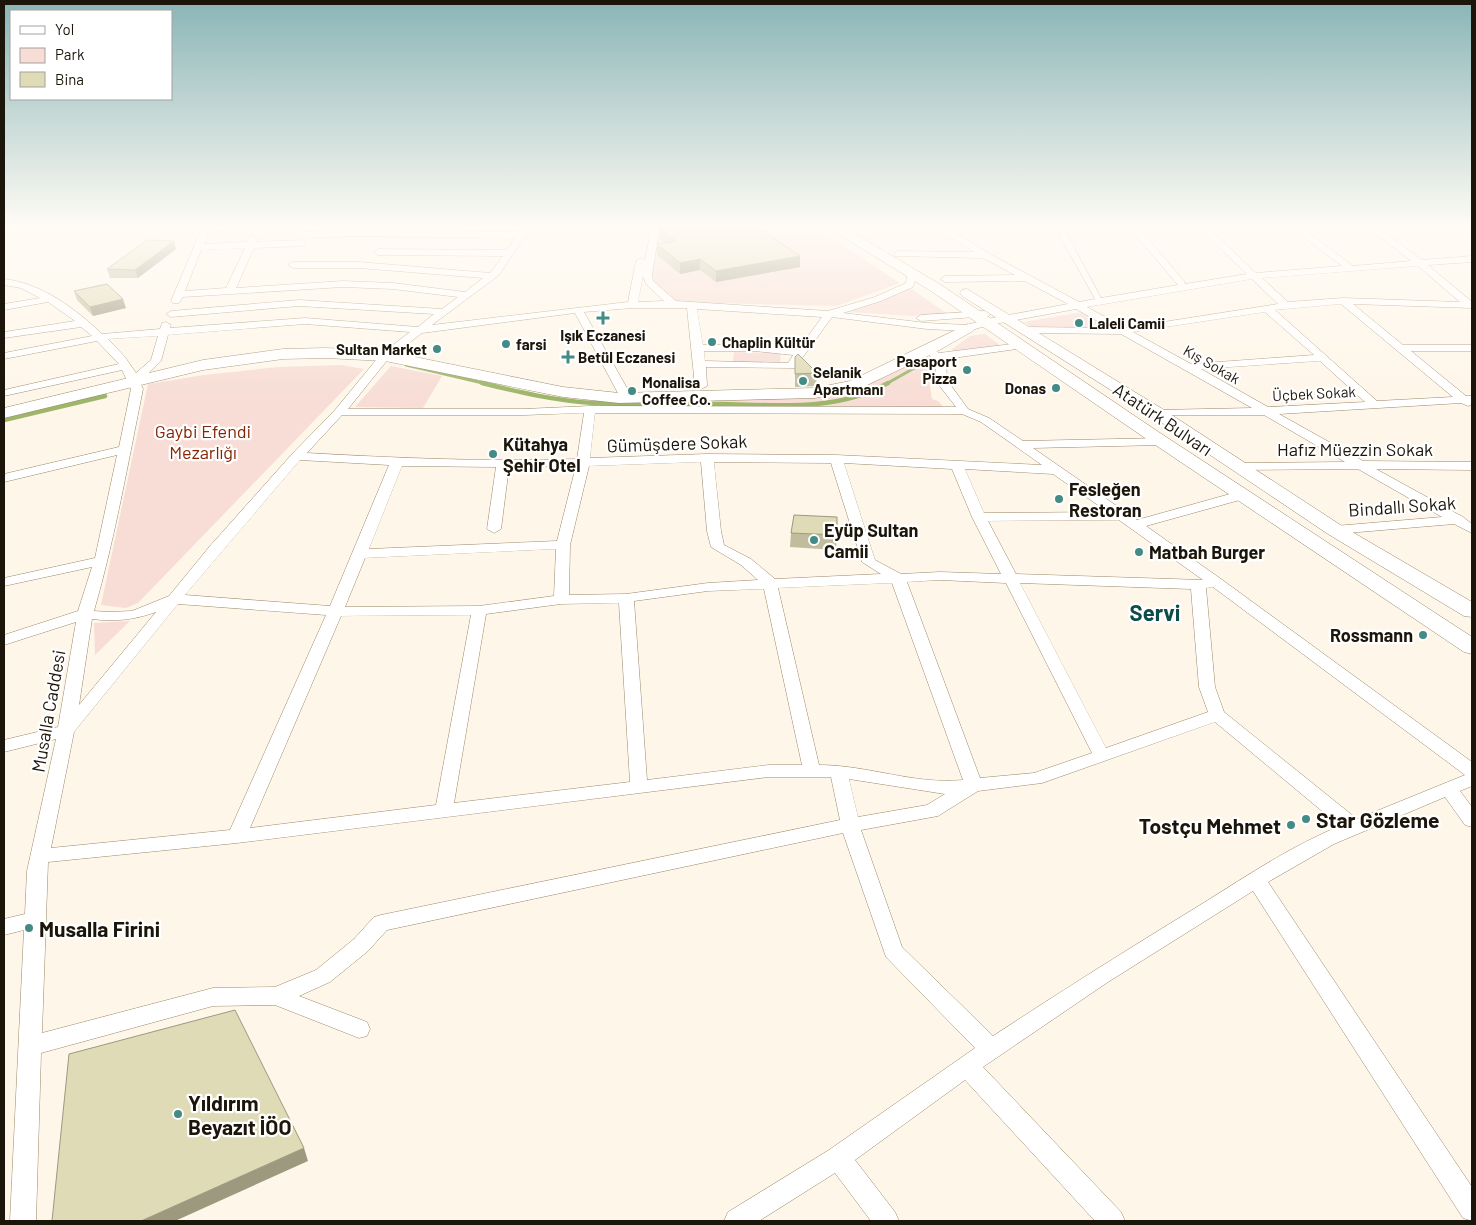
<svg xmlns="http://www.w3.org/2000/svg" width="1476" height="1225" font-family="Barlow,sans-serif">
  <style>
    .green { fill: #f7ddd5 }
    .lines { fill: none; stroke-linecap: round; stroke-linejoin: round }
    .stream-far1 { stroke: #9db66a; stroke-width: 3 }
    .stream { stroke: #9db66a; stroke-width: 4.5 }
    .street-casing { stroke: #9c896a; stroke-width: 1 }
    .secondary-casing { stroke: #9c896a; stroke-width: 1 }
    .street { fill: #fff; fill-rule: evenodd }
    .secondary { fill: #fff; fill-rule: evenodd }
    .wall { fill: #c0bc9d }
    .shaded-wall { fill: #9c997f }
    .building { fill: #dfdbb6; stroke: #9c997f }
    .poi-dot { fill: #448b86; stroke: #fff; stroke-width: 2 }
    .labels { text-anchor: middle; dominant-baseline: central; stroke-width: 4.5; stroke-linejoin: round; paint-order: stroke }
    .far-poi-label { font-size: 15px; font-weight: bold; fill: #1c1509; stroke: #fff; text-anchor: start }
    .far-street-label { font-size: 15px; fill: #1c1509; stroke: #fff }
    .street-label { font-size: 18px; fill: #1c1509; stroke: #fff }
    .park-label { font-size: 18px; fill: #852503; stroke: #fff }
    .poi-label { font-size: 18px; font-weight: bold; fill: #1c1509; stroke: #fff; text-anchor: start }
    .near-poi-label { font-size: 21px; font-weight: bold; fill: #1c1509; stroke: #fff; text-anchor: start }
    .district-label { font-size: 22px; font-weight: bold; fill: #0e4c49; stroke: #fff }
  </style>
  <rect width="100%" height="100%" fill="#fef6e9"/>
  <path class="green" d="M660,225H813L900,283L837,306L673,302L647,275Z
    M910,288L948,314L912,316L849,312L882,301Z
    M1082,312L1113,329H1034L1024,322Z
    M985,334L1001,346L957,353L951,350L970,336Z
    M734,352L781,353L780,363L733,362Z
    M900,359L927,368L932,399L938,401L946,410L590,409L594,392L815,393L861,380Z
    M341,365L364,369L138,603L126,608L101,605L148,384L204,375L278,367Z
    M391,366L442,376L423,408L355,407Z
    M130,621L95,655L94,623Z"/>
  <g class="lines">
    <path class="stream-far1" d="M406,365L487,384
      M886,384L918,366"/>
    <path class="stream" d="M482,383C518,392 556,401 594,403C636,405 678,404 720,404C777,405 837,412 888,383
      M4,420L105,396"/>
    <defs>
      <path id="street" d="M223,225H253L249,228L208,232L204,244L247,242L250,237L253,236L257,239L256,242L302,240L306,243L302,246L254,248L236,288L343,281L393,283L465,292L483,278L359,268H293L288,265L293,262H359L490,273L503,256L378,255L374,252L378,249L507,250L515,238L355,236L304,238L300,235L304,232L355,230L519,232L523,225H532L530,228L545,225H565L526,234L499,275L432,325L628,302L636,261L641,258L645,260L652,225H660L652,275L653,281L676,301L828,311L875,297L906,283L907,275L912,272L917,275L913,287L881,301L843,313L927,323L967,325L987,319L1068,304L1025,281L945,282L940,279L945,276L1015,275L983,258L895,256L894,254L898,251L974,252L932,225H943L988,253L1079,302L1095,299L1054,225H1062L1101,298L1178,285L1127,225H1136L1184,281L1185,284L1247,274L1196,225H1205L1256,273L1342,266L1288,225H1298L1353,266L1411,261L1365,225H1375L1422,260L1472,256V262L1428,265L1472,302V308L1353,304L1403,345H1472V351H1411L1466,396H1472V405L1468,406L1461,403L1279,414L1363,461L1472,462V470L1376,469L1463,517L1472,524V533L1454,524L1335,534L1330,533L1328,530L1335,526L1442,517L1358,469L1234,470L1232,467L1234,464L1238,463L1345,462L1264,415H1154L1152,413L1158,410L1252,408L1121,334L1026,333L1021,330L1026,327L1110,328L1076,309L989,325L968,331L927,329L832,317L795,368L706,367L707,386L701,389L695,386L687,308H632L584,312L632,397L626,400L620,397L575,313L422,333L389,358L348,409H524L590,406L956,407L935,380L936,361L926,352L927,350H935L939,353L1020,343L1025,346L1024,348L946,359L947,380L968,409L989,418L1023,441L1164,438L1166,441L1164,444L1160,445L1033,448L1137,520L1237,492H1247L1249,495L1247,498L1146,526L1221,579L1472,762V786L1460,791L1472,807V827L1465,825L1445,797L1334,844L1268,882L1472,1187V1221L1463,1218L1253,891L1108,982L983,1067L1121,1212L1125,1221H1095L965,1080L855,1160L895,1212L899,1221H871L835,1173L759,1221H724L728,1212L829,1150L975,1048L886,957L843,833L387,930L368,951L330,982L299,996L367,1022L370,1029L367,1036L359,1038L275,1005L213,1006L41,1053L36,1221H10L24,930L4,935V919L25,914L27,871L56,739L4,752V740L58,727L76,622L4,645V635L78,611L92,567L4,586V578L95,558L117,455L4,482V474L119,447L131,389L122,370L4,396V390L119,364L97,341L4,359V353L92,336L81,327L4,338V332L75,321L48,302L4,310V304L40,298L21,288L4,285V279C41,283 76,309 102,334L160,329L162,323L166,322L171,325L170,328L305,318L418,327L434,314L299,306L171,317L166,314L171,311L299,300L442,309L458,297L393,289L343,287L183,297L179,303H173L171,301L201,230L205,227ZM245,248L226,288L185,291L201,250ZM1418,266L1460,302L1343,298L1288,302L1262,278ZM643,276L646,284L664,301L638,302ZM1252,279L1278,304L1125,328L1087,307ZM1341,304L1453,397L1377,401L1275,310ZM697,309L822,317L798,350L755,345H703ZM1265,312L1314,355L1191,364L1133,332ZM305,324L410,332L381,354L335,410L293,453L210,546L169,596L132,611L108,612L94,611C115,538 128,463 143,389L140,382L161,361L168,335ZM158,336L151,360L136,373L125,357L108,339ZM704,351H755L793,355L788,363L705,361ZM1320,361L1365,402L1268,407L1201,369ZM584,413L577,459C487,462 397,458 307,453L342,415H524ZM595,413L962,414L981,422L1042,465L836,455L707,454L590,458ZM300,460L389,465L330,606L185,595ZM701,462L707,531L711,547L741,565L758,580L708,583L626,594L569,595L570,545L589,466ZM714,462L831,463L862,562L881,574L775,579L751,559L724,545L721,531ZM844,463L952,469L972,517L1001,574L940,572L901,574L875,560ZM402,466L496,467L487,529L494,533L501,529L509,467L576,466L557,541L369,549ZM965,469L1053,474L1108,512L984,513ZM1119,520L1203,580L1016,574L988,521ZM556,549L554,596L479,606L345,607L365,558ZM940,580L1006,583L1092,753L1034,773L980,778L907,582ZM892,583L963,780C915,785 868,765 819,765L778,588ZM1020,583L1191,589L1199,687L1208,712L1106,748ZM1213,587L1465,775L1357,819L1224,712L1215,687L1206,588ZM764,589L802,765H769L647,780L634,601L708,591ZM619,603L630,782L454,803L486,614L561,604ZM178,604L326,615L230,830L51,848L74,732ZM156,612L79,705L92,619C115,622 134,620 156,612ZM471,615L436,805L250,828L341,616ZM1215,722L1340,826C1293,845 1248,875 1205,902C1133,946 1063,990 993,1036L902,947L861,830L938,816L978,791L1042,783ZM769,777H831L840,820L381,915L374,917L354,939L316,970L275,987L213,988L42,1033L48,862L237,843ZM849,779L945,794L927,805L858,817Z
        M985,311L990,314L989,316L921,321L916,318L921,315Z"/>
      <path id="secondary" d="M824,225H840L941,285L1157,431L1472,637V654L1464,652L1145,438L931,291Z
        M967,289L1164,410L1342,526L1472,602V617L1464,616L1328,534L1152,416L962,296L960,293L962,290Z
        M968,324L973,325L975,328L973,331L934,353L861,388L815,398L619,403L563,397L385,361L326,358L283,359L203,370L4,418V408L203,360L283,349L326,348L385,351L563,387L619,393L815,388L850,381Z"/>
    </defs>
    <use href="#street" class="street-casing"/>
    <use href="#secondary" class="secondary-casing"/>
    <use href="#street" class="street"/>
    <use href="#secondary" class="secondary"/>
  </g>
  <path class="wall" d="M659,229L800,267L716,282L700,270L680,274L657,255V244L665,243L660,239Z
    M174,241L176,249L138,278H110L107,269Z
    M74,291L126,308L93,316L77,300Z
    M795,357L817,373L816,386L795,387Z
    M791,533L837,535L836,550L790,547Z"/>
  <path class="shaded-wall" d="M174,241L176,249L138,278L135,270Z
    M800,256V267L716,282V271Z
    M700,259V270L680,274V263Z
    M123,299L126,308L93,316L90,307Z
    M304,1148L308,1161L175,1221H141Z"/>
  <path class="building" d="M660,225H754L800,256L716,271L700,259L680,263L657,244L676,241L659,229Z
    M147,240L174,241L135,270L107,269Z
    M107,284L123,299L90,307L74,291Z
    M798,354L817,373L795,374V357Z
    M794,515L837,517V535L791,533Z
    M235,1010L304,1148L141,1221H52L69,1054Z"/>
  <linearGradient id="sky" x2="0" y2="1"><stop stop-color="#8ab5b6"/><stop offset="0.57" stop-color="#fffbf5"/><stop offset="1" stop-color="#fffbf5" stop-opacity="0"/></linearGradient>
  <rect width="1476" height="397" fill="url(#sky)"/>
  <g class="poi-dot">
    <path d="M600.5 310.5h5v5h5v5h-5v5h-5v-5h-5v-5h5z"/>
    <circle cx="1079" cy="323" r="5"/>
    <circle cx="712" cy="342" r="5"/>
    <circle cx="506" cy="344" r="5"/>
    <circle cx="437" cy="349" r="5"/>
    <path d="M565.5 349.5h5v5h5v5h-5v5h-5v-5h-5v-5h5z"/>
    <circle cx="967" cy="370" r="5"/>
    <circle cx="803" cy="381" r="5"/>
    <circle cx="1056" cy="388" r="5"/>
    <circle cx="632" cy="391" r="5"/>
    <circle cx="493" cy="454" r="5"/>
    <circle cx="1059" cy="499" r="5"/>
    <circle cx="814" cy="540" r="5"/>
    <circle cx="1139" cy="552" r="5"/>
    <circle cx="1423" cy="635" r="5"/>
    <circle cx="1306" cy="819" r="5"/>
    <circle cx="1291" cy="825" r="5"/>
    <circle cx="29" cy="928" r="5"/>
    <circle cx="178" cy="1114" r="5"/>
  </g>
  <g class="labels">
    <g class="far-poi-label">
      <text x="1089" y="323">Laleli Camii</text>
      <text x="603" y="335" text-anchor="middle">Işık Eczanesi</text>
      <text x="722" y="342">Chaplin Kültür</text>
      <text x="516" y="344">farsi</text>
      <text x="427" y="349" text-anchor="end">Sultan Market</text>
      <text x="578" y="357">Betül Eczanesi</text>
      <text x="957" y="361" text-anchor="end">Pasaport<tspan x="957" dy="17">Pizza</tspan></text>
      <text x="813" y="372">Selanik<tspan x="813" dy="17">Apartmanı</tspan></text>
      <text x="642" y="382">Monalisa<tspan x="642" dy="17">Coffee Co.</tspan></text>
      <text x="1046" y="388" text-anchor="end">Donas</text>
    </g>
    <g class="far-street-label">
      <text transform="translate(1212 364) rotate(30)">Kış Sokak</text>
      <text transform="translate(1314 393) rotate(-3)">Üçbek Sokak</text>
    </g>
    <g class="street-label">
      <text transform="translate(1163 419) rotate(34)">Atatürk Bulvarı</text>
      <text transform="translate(677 443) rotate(-2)">Gümüşdere Sokak</text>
      <text x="1355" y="449">Hafız Müezzin Sokak</text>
      <text transform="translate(1402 506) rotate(-4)">Bindallı Sokak</text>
      <text transform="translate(48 711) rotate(-80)">Musalla Caddesi</text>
    </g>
    <g class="park-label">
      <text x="203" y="431">Gaybi Efendi<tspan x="203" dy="21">Mezarlığı</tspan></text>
    </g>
    <g class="poi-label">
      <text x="503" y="444">Kütahya<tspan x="503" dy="21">Şehir Otel</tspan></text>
      <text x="1069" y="489">Fesleğen<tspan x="1069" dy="21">Restoran</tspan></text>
      <text x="824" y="530">Eyüp Sultan<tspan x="824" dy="21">Camii</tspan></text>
      <text x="1149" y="552">Matbah Burger</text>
      <text x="1413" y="635" text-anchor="end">Rossmann</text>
    </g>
    <g class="near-poi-label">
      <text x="1316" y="819">Star Gözleme</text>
      <text x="1281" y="825" text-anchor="end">Tostçu Mehmet</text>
      <text x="39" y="928">Musalla Firini</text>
      <text x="188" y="1102">Yıldırım<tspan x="188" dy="24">Beyazıt İÖO</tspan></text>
    </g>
    <g class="district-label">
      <text x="1155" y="612">Servi</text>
    </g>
  </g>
  <rect width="1476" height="1225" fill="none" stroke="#1c1509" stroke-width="10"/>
  <rect x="10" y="10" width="162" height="90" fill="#ffffff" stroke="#a4a19d"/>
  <rect x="20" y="26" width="25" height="8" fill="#ffffff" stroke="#a4a19d"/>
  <text x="55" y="35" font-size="15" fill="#1c1509">Yol</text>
  <rect x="20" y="48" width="25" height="15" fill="#f7ddd5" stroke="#a4a19d"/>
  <text x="55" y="60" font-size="15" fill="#1c1509">Park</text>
  <rect x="20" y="72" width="25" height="15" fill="#dfdbb6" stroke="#a4a19d"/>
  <text x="55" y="85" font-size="15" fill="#1c1509">Bina</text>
</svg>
